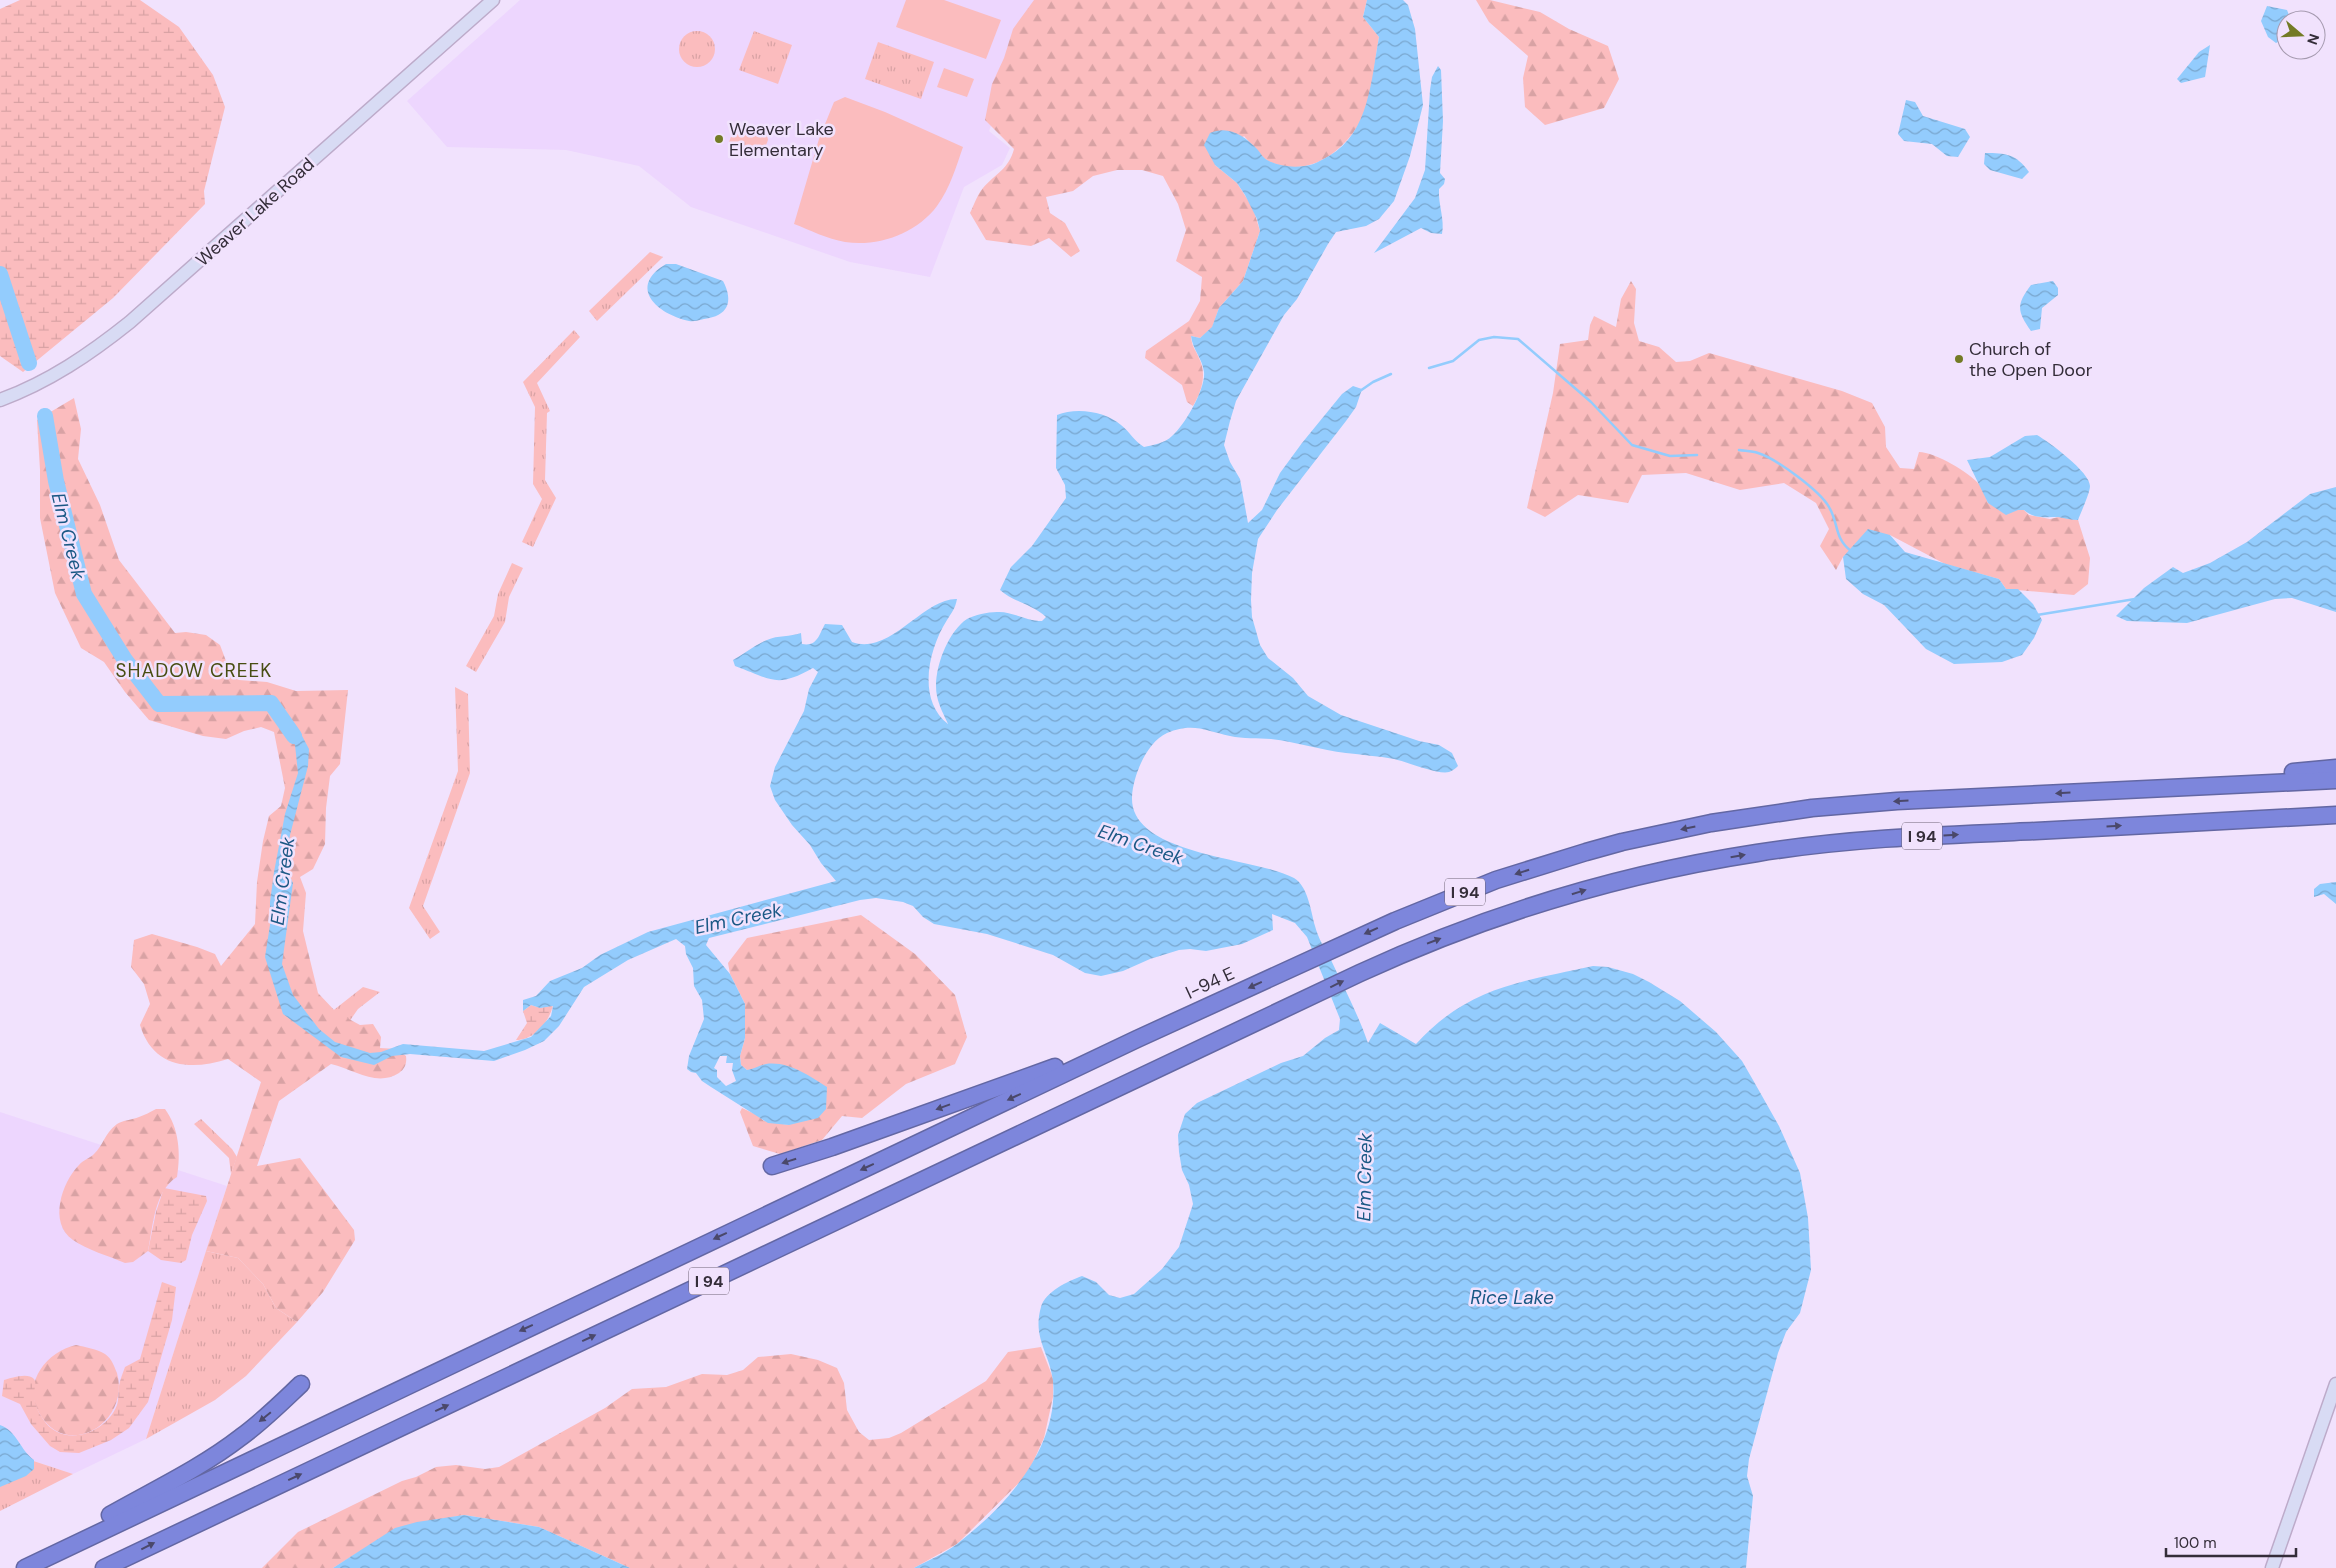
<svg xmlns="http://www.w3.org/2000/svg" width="2336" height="1568" viewBox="0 0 2336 1568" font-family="'DM Sans',sans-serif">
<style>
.built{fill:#edd6fe}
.grass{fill:url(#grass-tufts)}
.forest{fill:url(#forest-firs)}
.wetland{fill:url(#wetland-marsh)}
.garden{fill:#fbbcbe}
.water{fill:url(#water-waves);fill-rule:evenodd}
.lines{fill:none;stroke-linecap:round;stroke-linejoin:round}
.stream{stroke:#93ccfd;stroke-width:2.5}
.river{stroke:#93ccfd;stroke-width:16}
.secondary-casing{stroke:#bdabca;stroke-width:15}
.highway-casing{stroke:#6367a3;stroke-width:19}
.secondary{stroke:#d8dbf4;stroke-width:12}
.highway{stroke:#7d86dc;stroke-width:16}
.oneway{fill:#4a486a}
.poi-dot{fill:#737b25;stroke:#f1e2fd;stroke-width:2}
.labels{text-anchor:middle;stroke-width:5;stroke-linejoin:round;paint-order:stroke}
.shield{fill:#f1e2fd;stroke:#6d6374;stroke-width:1}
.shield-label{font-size:16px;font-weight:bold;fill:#342d39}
.poi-label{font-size:18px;fill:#342d39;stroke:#f1e2fd;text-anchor:start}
.street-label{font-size:18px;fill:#342d39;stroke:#f1e2fd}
.water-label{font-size:19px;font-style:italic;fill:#1a5885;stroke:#f1e2fd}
.neighbourhood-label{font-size:19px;letter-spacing:1px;fill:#484d12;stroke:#f1e2fd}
</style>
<defs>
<pattern id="grass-tufts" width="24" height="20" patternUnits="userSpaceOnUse" patternTransform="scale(1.25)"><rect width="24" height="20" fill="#fbbcbe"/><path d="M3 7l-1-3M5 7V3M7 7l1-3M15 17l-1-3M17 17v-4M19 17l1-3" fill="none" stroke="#d8a2a4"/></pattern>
<pattern id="forest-firs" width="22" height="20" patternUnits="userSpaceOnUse" patternTransform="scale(1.25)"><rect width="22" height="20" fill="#fbbcbe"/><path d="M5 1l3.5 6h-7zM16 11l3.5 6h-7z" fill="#d8a2a4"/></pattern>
<pattern id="wetland-marsh" width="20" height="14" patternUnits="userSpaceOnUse" patternTransform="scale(1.25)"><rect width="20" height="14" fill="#fbbcbe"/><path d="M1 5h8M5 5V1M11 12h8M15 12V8" fill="none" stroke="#d8a2a4"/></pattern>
<pattern id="water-waves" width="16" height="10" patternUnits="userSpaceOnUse" patternTransform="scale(1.25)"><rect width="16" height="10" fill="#93ccfd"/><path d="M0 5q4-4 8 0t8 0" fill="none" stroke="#79a6ce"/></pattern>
</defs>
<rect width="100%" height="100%" fill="#f1e2fd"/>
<g class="built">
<path d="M 520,0 L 1039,0 L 989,131 L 1010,148 L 1002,165 L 964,187 L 930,277 L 850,262 L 691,207 L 639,166 L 566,150 L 447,147 L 407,101 Z"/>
<path d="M 0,1112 L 227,1186 L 146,1439 L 73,1474 L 0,1450 Z"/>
</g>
<g class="grass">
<path d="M 754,31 L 792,45 L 778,84 L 739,70 Z"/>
<circle cx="697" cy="49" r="18"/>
<path d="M 878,42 L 934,62 L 921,99 L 865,79 Z"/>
<path d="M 739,124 L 767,135 L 768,140 L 763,153 L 749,154 L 733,148 L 729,142 L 735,126 Z"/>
<path d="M 650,252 L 663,257 L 597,321 L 589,311 Z"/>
<path d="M 574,330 L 580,337 L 537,383 L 550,411 L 547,413 L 545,480 L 556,498 L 533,547 L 522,542 L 542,499 L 533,484 L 535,407 L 523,382 Z"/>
<path d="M 512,563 L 523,568 L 509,597 L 505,622 L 476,672 L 466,666 L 494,616 L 498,594 Z"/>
<path d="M 455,687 L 468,694 L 470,773 L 423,906 L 440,932 L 430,939 L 409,908 L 458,771 Z"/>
<path d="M 363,987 L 380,992 L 358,1009 L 335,1042 L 316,1024 Z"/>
<path d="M 201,1119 L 232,1149 L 237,1157 L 231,1174 L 229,1158 L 194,1124 Z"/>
<path d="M 206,1251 L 238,1258 L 263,1284 L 276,1308 L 297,1322 L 246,1376 L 215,1400 L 146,1439 Z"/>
<path d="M 0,1450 L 73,1474 L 0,1511 Z"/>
</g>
<g class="forest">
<path d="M 1034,0 L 1367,0 L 1363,17 L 1379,37 C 1374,61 1374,89 1365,112 C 1349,149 1309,181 1268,161 C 1259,156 1251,143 1244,136 L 1215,165 L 1237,183 L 1253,208 L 1260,231 L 1243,281 L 1219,308 L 1212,328 L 1200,338 L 1191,336 C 1192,348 1195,348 1199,358 C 1207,374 1202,391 1193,406 L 1187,402 L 1182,385 L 1145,358 L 1146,351 L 1189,321 L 1200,301 L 1202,277 L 1176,261 L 1186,230 L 1178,204 L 1163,176 L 1142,170 L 1117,170 L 1093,176 L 1073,191 L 1046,197 L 1050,213 L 1065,223 L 1080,251 L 1071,257 L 1049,238 L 1031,246 L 986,240 L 970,213 C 974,205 977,195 983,188 C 995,174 1009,169 1014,149 L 985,120 L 992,84 L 1004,58 L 1013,29 Z"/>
<path d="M 1476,0 L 1490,0 L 1540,12 L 1569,29 L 1608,46 L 1619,79 L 1604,108 L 1545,125 L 1525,107 L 1523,78 L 1528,56 L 1489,22 Z"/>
<path d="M 1631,281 L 1636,289 L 1634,323 L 1639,341 L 1659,347 L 1676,362 L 1690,361 L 1709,353 L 1842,391 L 1872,403 L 1885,427 L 1886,447 L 1900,468 L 1914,469 L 1919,452 C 1935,452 1970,473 1980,485 C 1984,490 1986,498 1988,503 L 2024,510 L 2029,515 L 2050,519 L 2059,517 L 2078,520 L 2090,558 L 2088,584 L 2074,595 L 2006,589 L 1999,579 L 1945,564 L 1890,535 L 1843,557 L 1836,570 L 1820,546 L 1829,529 L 1816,503 L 1784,483 L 1740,490 L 1686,473 L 1642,475 L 1628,503 L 1578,495 L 1545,517 L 1527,508 L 1553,393 L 1560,344 L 1588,340 L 1590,325 L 1594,316 L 1616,327 L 1621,299 Z"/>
<path d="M 74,398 L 81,429 L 78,459 L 100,505 L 119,560 L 175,633 L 186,632 L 206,635 L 220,645 L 229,669 L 239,680 L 267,682 L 296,691 L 348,690 L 340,764 L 330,776 L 326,808 L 325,844 L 313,869 L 300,877 L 306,893 L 303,931 L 318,993 L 336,1012 L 360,1025 L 373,1024 L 381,1037 L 380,1048 L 397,1049 L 406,1056 C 407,1063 405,1069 399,1073 C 377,1087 355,1070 331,1064 L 279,1101 L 257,1166 L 300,1158 L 354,1230 L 355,1240 L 323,1292 L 297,1322 L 276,1308 L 263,1284 L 238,1258 L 206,1251 L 261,1082 L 228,1059 C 190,1071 153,1068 140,1025 L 150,1004 L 144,984 L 131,967 L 134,940 L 152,934 L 197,947 L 215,954 L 221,966 L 255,924 L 257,882 L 263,841 L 269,816 L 281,806 L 285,788 L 274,732 L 261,727 L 244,731 L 226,739 L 203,736 L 149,720 L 125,692 L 104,662 L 81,648 L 55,593 L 40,518 L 40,470 L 37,420 Z"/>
<path d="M 861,915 L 915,954 L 955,995 L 967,1037 L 955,1064 L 906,1084 L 862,1118 L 842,1116 L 822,1140 L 780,1154 L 753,1146 L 740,1112 L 742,1108 L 757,1115 L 764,1121 L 789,1125 L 757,1069 L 747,1070 L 741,1065 L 740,1056 L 745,1038 L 745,1004 L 730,974 L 728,963 L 747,938 Z"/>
<path d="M 156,1109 L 165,1109 C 179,1128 181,1153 177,1177 C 154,1191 153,1227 148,1251 L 133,1262 L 125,1263 C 109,1256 87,1250 73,1240 C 48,1223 62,1182 79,1165 C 83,1160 90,1158 94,1154 C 103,1146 104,1134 117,1124 C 123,1120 132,1120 139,1117 C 145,1115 150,1112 156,1109 Z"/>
<path d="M 76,1345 C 85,1347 97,1349 105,1354 C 112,1359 114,1366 117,1373 C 131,1423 65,1463 38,1411 C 23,1381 47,1352 76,1345 Z"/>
<path d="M 1041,1347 L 1053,1378 L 1053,1397 L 1044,1438 L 1027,1475 L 957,1544 L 914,1568 L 630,1568 L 539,1527 L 464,1515 L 442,1519 L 357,1553 L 333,1568 L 262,1568 L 298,1532 L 402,1481 L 416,1477 L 436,1467 L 456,1465 L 485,1469 L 499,1467 L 605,1408 L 632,1389 L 666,1387 L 702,1374 L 727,1375 L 743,1370 L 758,1357 L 791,1354 L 818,1360 L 837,1368 L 844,1383 L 847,1410 L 859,1432 L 869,1440 L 889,1438 L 901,1433 L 986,1381 L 1008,1352 Z"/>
</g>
<g class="wetland">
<path d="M 20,0 L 140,0 L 179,27 L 213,75 L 225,107 L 204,191 L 205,204 L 113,298 L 23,372 L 0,356 L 0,9 Z"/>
<path d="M 531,1005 L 540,1008 L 553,1005 C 549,1023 534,1040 516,1040 L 527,1023 L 523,1011 Z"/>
<path d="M 164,1188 L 206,1196 L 207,1201 L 192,1235 L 186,1260 L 181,1263 L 161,1260 L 148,1251 L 156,1212 Z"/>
<path d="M 162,1282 L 176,1287 L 172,1320 L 148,1402 L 129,1428 L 111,1440 L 79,1453 L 60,1452 L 50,1446 L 31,1424 L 20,1404 L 2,1396 L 4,1380 C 11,1378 28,1372 34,1379 C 37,1383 34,1389 34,1394 C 34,1403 38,1412 43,1419 C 62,1449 106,1434 117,1405 C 119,1399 118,1392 119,1386 C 120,1379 123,1373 125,1367 L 140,1359 Z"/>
</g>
<g class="garden">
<path d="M 906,0 L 944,0 L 1001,20 L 986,59 L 896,27 Z"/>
<path d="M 944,68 L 974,79 L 967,97 L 937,87 Z"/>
<path d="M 845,97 L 885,112 L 963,147 C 956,167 950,188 937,206 C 916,234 878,247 845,242 C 827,239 810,230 794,224 L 819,139 L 834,102 Z"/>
</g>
<g class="water">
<path d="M 1367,0 L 1403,0 L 1408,5 L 1415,29 L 1423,105 L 1410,156 L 1394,201 L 1379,219 L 1366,226 L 1336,232 L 1328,244 L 1297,299 L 1284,315 L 1236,401 L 1230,421 L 1224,445 L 1230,462 L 1240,479 L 1248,523 L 1262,510 L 1280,473 L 1302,443 L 1342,394 L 1353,386 L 1362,389 L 1356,407 L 1346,421 L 1277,510 L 1258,539 L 1252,573 L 1251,600 L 1252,617 L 1260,645 L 1268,658 L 1293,678 L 1308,696 L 1341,715 L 1419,741 L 1439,745 L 1452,753 L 1458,766 C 1456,768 1452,771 1449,772 C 1438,775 1408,762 1394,759 C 1378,756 1362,755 1346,753 C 1321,750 1296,742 1271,739 C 1258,738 1243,739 1230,736 C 1206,731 1193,722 1167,733 C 1147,742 1133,775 1132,797 C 1130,856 1256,857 1294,878 C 1308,886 1311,912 1315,926 C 1318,938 1325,949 1331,960 C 1344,988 1358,1014 1368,1043 L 1380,1023 L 1416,1044 C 1469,986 1521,982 1593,966 L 1608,967 L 1633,974 L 1649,982 L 1680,1001 L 1716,1032 L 1742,1061 L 1753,1080 L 1779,1126 L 1800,1173 L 1808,1218 L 1811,1270 L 1800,1313 L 1786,1332 L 1778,1353 L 1749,1459 L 1747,1476 L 1753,1496 L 1746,1568 L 914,1568 C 929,1560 944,1554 957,1544 C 1007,1505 1059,1448 1053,1381 C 1050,1353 1032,1338 1041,1307 C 1045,1292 1068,1281 1082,1276 L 1096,1282 L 1109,1295 L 1120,1298 L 1134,1294 L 1162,1269 L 1179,1247 L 1193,1204 L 1189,1185 L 1182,1170 L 1179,1152 L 1178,1135 L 1185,1114 L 1197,1103 L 1281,1063 L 1303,1056 L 1325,1038 L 1339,1030 L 1340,1019 L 1307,937 L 1295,923 L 1272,914 L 1273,930 L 1242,944 L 1206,951 L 1190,949 L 1179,950 L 1150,959 L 1123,971 L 1101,976 L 1085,973 L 1053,955 L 987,934 L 934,924 L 923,917 L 913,906 L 903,902 L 876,898 L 860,900 L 709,938 L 706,945 L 730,974 L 745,1004 L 745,1038 L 740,1056 L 741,1065 L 747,1070 C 754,1069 760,1065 766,1064 C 789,1061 809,1076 827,1087 L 826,1109 L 818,1118 L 789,1125 L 768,1123 L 711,1087 L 702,1081 L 696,1073 L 691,1072 L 687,1069 L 689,1056 L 704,1019 L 702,1000 L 694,986 L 693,968 L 686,954 L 685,946 L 676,939 L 628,960 L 584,987 L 559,1026 L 544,1041 L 525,1050 L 494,1061 L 410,1054 L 392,1056 L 374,1065 L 341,1057 L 283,1014 L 265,957 L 270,925 L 270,902 L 274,872 L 285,814 L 298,773 L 295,745 L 280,720 L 284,715 L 300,732 L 309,749 L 308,766 L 290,835 L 285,867 L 293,883 L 282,964 L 293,995 L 319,1029 L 335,1042 L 370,1053 L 381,1052 L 403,1044 L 484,1051 L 531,1037 L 551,1016 L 553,1006 L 540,1008 L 531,1005 L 523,1011 L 523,1000 L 536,996 L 550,981 L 582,968 L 600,955 L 648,932 L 836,881 L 821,863 L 810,845 L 792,825 L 775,800 L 770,786 L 775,767 L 804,711 L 809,689 L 818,672 L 813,668 C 776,689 771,679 735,666 L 733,660 C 744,654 755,645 767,640 C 778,635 790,637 801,633 L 802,644 C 817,647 819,635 825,624 L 842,625 L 852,642 C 890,656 923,598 957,599 C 955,609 952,612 947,620 C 928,650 917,700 948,724 C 944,715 939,706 937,696 C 932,673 947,632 967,619 C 975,615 987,612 997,612 C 1012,611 1026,621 1042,621 L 1046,617 C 1032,604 1013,602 1000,590 L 1011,567 L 1032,546 L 1066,498 L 1065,485 L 1056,468 L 1057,415 C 1076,407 1105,411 1121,425 C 1130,432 1134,441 1144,447 C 1153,445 1165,443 1172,436 C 1185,425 1206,388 1204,372 C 1202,357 1193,351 1191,336 L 1200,338 L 1212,327 L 1219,308 L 1243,281 L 1260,231 L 1257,219 L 1245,195 L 1237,183 L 1215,165 L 1204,145 L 1210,133 C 1228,125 1244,135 1257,149 C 1260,152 1263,158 1267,160 C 1277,166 1293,168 1304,166 C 1314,165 1320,161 1329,156 C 1370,132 1371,79 1379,37 L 1363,17 ZM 720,1056 L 727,1056 L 726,1063 L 733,1063 L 732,1070 L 736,1081 L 726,1086 L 717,1077 L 717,1070 L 714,1068 Z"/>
<path d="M 2267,6 L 2287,10 L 2291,20 L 2286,20 L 2286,38 L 2276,43 L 2268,37 L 2261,21 Z"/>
<path d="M 2210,45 L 2205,77 L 2181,83 L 2177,79 L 2199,52 Z"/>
<path d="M 1438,66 L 1441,70 L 1443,121 L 1440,173 L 1445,179 L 1444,184 L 1439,189 C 1438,205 1445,219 1442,234 L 1431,233 L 1421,228 L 1374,253 L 1415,198 L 1425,170 L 1430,90 L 1432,77 Z"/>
<path d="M 1906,100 L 1915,102 L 1923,116 L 1965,129 L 1970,137 L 1958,157 L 1947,156 L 1932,144 L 1904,141 L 1898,134 Z"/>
<path d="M 1985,153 C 2006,153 2016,154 2029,172 L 2022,179 L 1990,170 L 1984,164 Z"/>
<path d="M 666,264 L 676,264 L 723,281 C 734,302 728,316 704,319 C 699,320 694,322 689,321 C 657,314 627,287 666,264 Z"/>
<path d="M 2053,281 L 2058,288 L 2058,295 L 2042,308 L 2040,329 L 2031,331 C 2017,311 2016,305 2031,285 Z"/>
<path d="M 2037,435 C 2049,442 2090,472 2090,486 C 2090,493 2081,512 2078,520 C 2071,520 2065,518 2058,517 C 2046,517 2034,519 2024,510 L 2018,510 L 2006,515 L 1988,503 L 1967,460 L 1990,457 L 2025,436 Z"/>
<path d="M 2336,487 L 2336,612 L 2292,598 L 2275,599 L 2187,623 L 2127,621 L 2116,616 L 2144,588 L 2173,567 L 2183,573 L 2210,563 L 2247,542 L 2310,494 Z"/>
<path d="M 1868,529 L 1890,535 L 1905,552 L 1999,579 L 2006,589 L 2018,589 L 2033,604 L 2042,620 L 2034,638 L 2022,655 L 2002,662 L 1954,664 L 1926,649 L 1884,605 L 1863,594 L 1846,579 L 1843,557 Z"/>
<path d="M 2336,882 L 2336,904 L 2324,894 L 2314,897 L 2314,889 L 2320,884 Z"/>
<path d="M 0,1425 C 17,1431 20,1450 34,1460 L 34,1469 L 26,1476 L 0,1487 Z"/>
<path d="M 464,1515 L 539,1527 L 630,1568 L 333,1568 L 395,1528 L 417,1522 Z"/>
</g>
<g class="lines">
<g class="stream">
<path d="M 1429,368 L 1453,361 L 1479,340 L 1494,337 L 1518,339 L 1591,402 L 1632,445 L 1670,456 L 1697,455"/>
<path d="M 1360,391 L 1373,382 L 1391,374"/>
<path d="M 1739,450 C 1745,451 1752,451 1758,453 C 1777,459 1820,491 1829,507 C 1839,524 1834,538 1851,551"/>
<path d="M 2037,615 L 2135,599"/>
</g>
<g class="river">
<path d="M 0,274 L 29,363"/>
<path d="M 45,416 L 56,481 L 84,594 L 125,660 L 159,704 L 271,703 L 294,736"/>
</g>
<defs>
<g id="secondary">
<path d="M 0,400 C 49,382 90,354 130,322 L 493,0"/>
<path d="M 2272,1568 L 2336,1384"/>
</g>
<g id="highway">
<path d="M 2293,772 L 2336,768"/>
<path d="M 772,1166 L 832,1147 L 1055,1067"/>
<path d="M 110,1515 C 154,1490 201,1468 241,1437 C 263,1421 282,1402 301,1384"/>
<path d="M 25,1568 L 1137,1039 L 1395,921 L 1496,880 L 1586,852 L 1622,842 L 1711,823 L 1812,808 L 1897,801 L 2336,780"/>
<path d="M 104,1568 L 1360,973 C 1486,915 1620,874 1757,853 C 1849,838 1943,835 2036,831 C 2136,826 2236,820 2336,815"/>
</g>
</defs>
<use href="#secondary" class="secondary-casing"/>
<use href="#highway" class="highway-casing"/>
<use href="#secondary" class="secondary"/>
<use href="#highway" class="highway"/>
</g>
<defs><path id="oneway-solid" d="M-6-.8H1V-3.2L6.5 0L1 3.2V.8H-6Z" transform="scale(1.25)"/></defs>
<g class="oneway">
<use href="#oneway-solid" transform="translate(2063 793) rotate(177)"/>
<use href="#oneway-solid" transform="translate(1901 801) rotate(177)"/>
<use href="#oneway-solid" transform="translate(2114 826) rotate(-4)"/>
<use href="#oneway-solid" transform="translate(1688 828) rotate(168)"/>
<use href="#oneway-solid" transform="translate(1951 835) rotate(-3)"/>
<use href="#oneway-solid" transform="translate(1738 856) rotate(-10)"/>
<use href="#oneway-solid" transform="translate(1522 872) rotate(162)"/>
<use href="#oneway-solid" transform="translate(1579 892) rotate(-17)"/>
<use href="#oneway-solid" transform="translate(1371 931) rotate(156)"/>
<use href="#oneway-solid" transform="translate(1434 941) rotate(-21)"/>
<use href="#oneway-solid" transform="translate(1337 984) rotate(-26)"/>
<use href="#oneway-solid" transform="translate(1255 985) rotate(155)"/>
<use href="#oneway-solid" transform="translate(1014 1097) rotate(155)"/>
<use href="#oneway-solid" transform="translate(943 1107) rotate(160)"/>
<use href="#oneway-solid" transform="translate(789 1161) rotate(163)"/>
<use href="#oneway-solid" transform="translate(867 1167) rotate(155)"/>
<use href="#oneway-solid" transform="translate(720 1236) rotate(155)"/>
<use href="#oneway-solid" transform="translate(526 1328) rotate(155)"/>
<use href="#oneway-solid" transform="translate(589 1338) rotate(-25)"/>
<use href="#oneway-solid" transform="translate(442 1408) rotate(-25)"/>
<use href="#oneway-solid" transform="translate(265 1417) rotate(141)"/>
<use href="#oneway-solid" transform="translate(295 1477) rotate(-25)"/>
<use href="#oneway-solid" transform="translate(148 1546) rotate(-27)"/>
</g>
<g class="poi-dot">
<circle cx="719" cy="139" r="5"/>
<circle cx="1959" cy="359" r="5"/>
</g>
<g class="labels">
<g class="shield">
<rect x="1902" y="822.5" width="40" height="27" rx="4"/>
<rect x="1445" y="878.5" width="40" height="27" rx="4"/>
<rect x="689" y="1267.5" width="40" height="27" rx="4"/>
</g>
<g class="shield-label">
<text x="1922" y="842">I 94</text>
<text x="1465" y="898">I 94</text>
<text x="709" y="1287">I 94</text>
</g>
<g class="poi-label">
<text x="729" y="135">Weaver Lake<tspan x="729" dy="21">Elementary</tspan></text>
<text x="1969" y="355">Church of<tspan x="1969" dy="21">the Open Door</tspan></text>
</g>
<g class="street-label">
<text transform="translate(255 212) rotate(-42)" y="6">Weaver Lake Road</text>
<text transform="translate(1210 983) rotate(-25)" y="6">I-94 E</text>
</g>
<g class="water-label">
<text transform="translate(69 536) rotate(76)" y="7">Elm Creek</text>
<text transform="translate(1141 844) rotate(19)" y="7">Elm Creek</text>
<text transform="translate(282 881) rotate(-83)" y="7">Elm Creek</text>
<text transform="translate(738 918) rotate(-12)" y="7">Elm Creek</text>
<text transform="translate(1364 1177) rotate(-89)" y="7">Elm Creek</text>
<text x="1512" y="1304">Rice Lake</text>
</g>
<g class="neighbourhood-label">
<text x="194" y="677">SHADOW CREEK</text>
</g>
</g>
<g transform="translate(2301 35) rotate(109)"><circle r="24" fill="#f1e2fd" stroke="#a59aaf"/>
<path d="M0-4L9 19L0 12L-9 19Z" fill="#737b25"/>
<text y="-8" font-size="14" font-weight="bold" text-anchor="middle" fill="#342d39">N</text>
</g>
<path d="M2166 1548v8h130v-8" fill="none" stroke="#342d39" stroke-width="2.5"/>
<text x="2174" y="1548" font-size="15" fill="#342d39" stroke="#f1e2fd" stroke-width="4" paint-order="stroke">100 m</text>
</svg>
